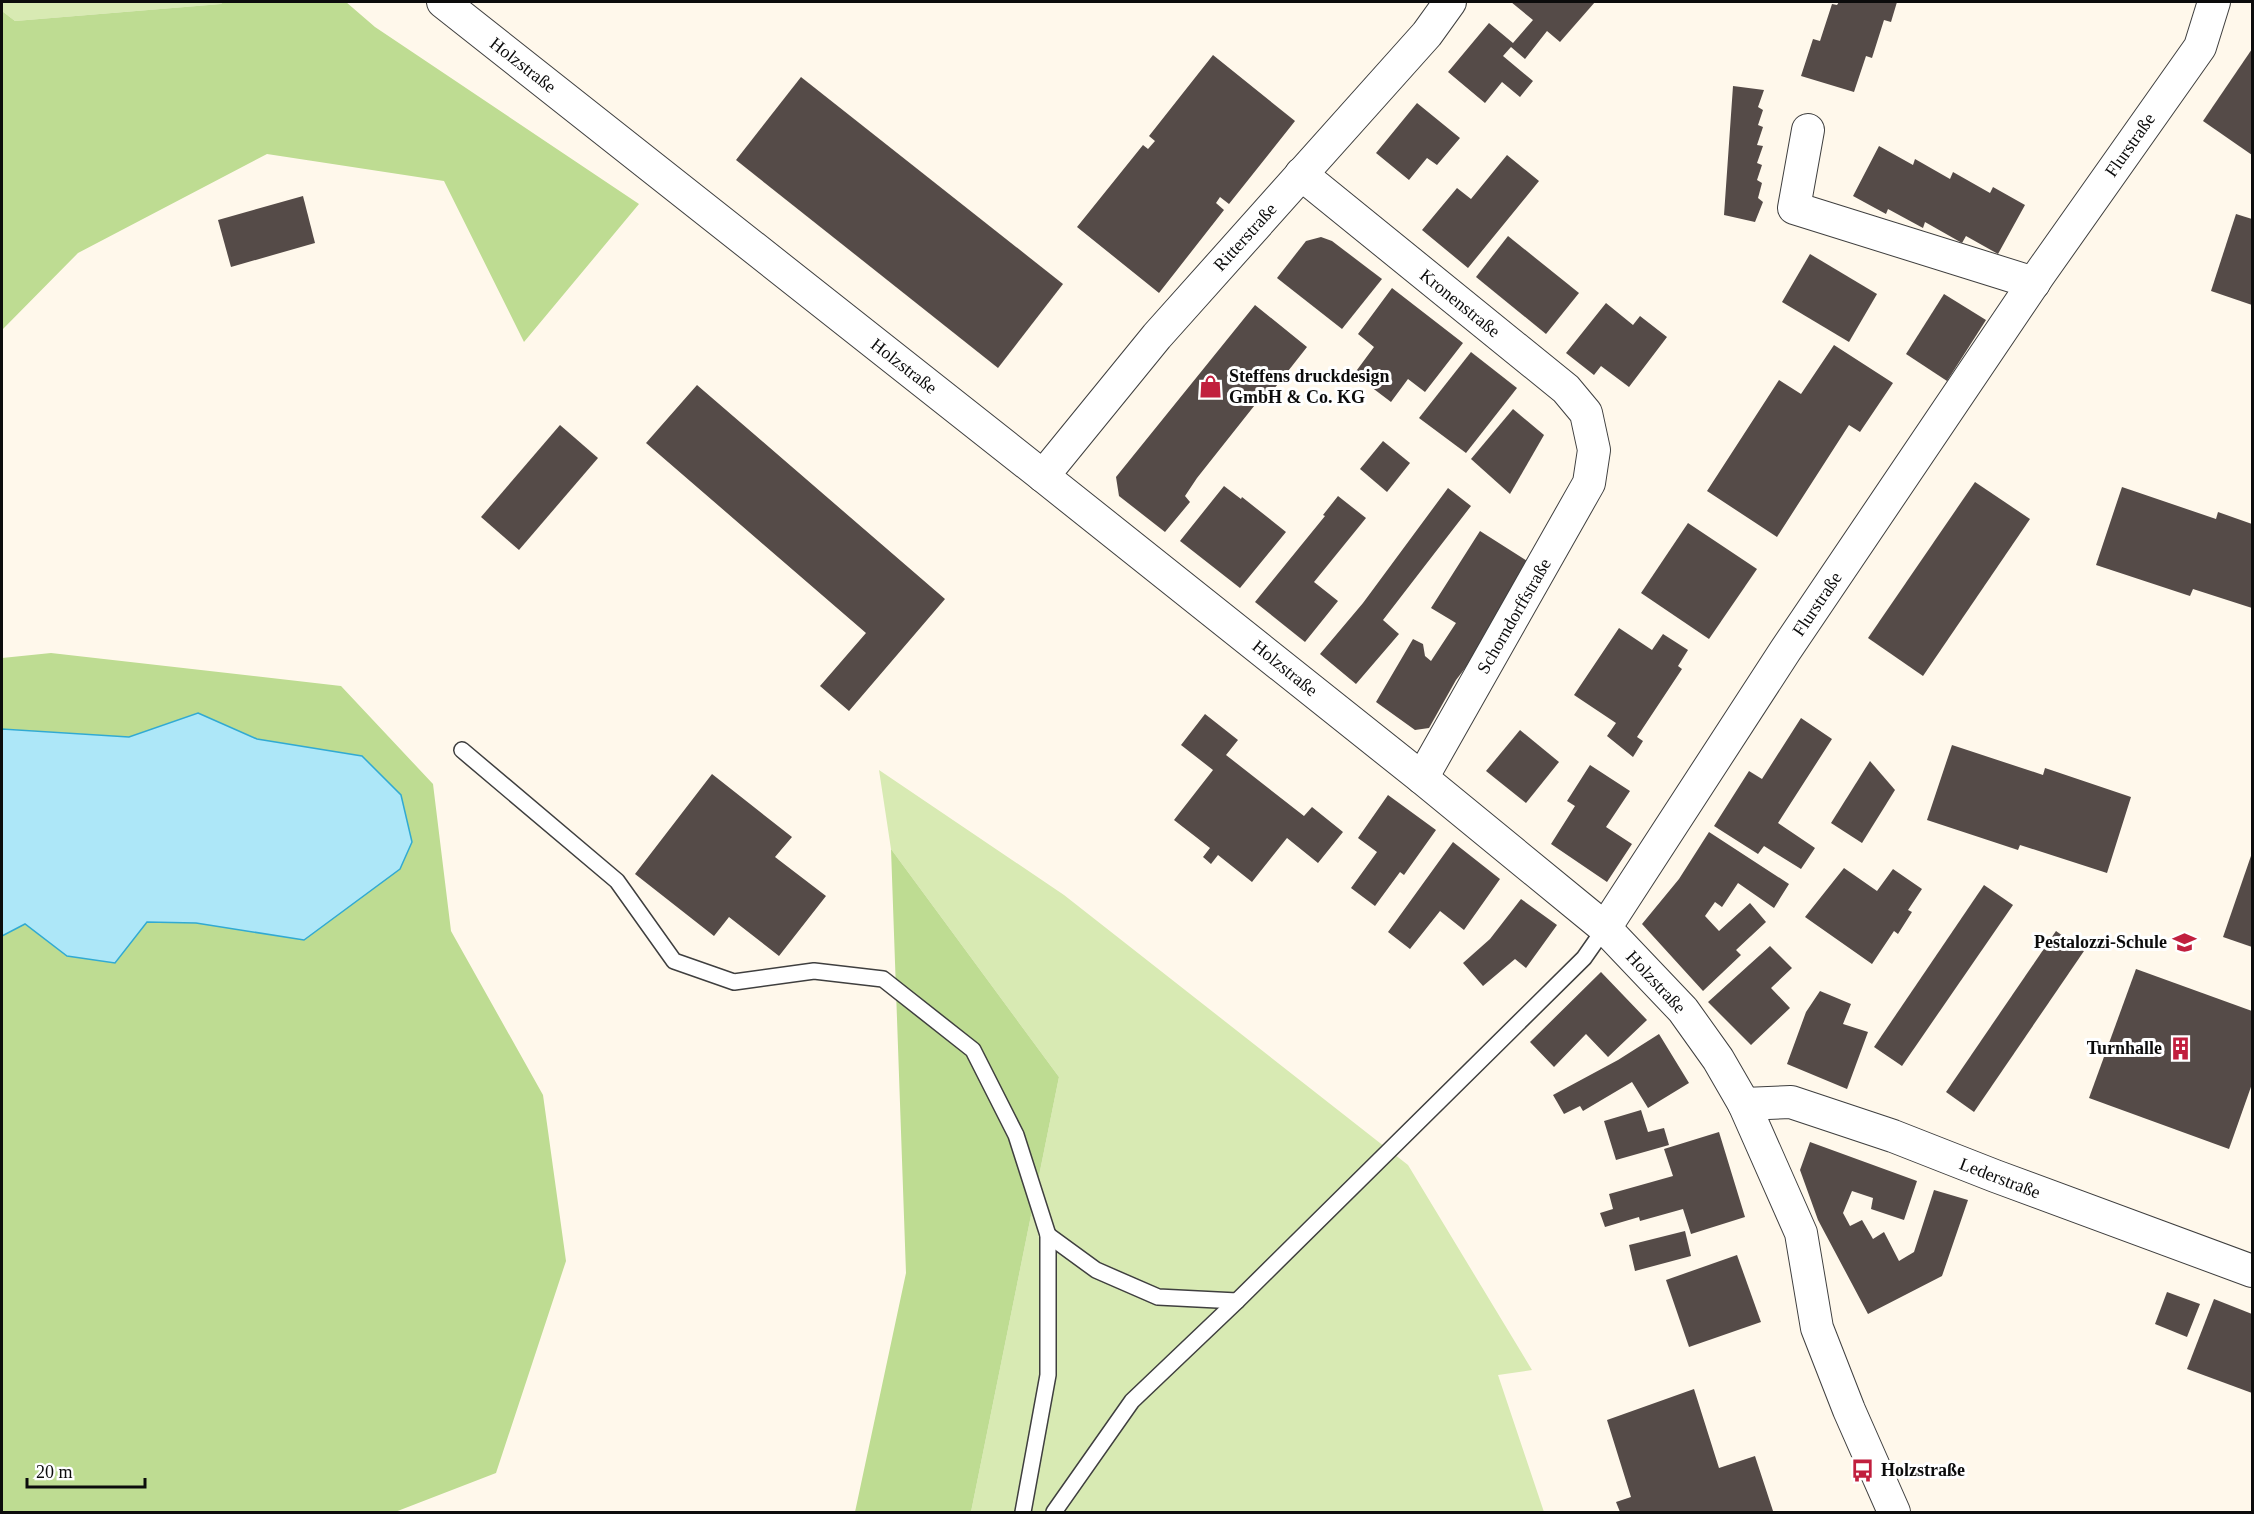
<svg xmlns="http://www.w3.org/2000/svg" width="2254" height="1514" viewBox="0 0 2254 1514" font-family="'Times New Roman',serif">
<style>
.green{fill:#d8eab3}
.forest{fill:#bedc92}
.water{fill:#ade7f8;stroke:#31aad2;stroke-width:1.5}
.building{fill:#554b48}
.lines{fill:none;stroke-linecap:round;stroke-linejoin:round}
.lane-casing{stroke:#3f3f3f;stroke-width:18}
.street-casing{stroke:#3f3f3f;stroke-width:34}
.lane{stroke:#fff;stroke-width:15}
.street{stroke:#fff;stroke-width:32}
.labels{text-anchor:middle;stroke-width:6;stroke-linejoin:round;paint-order:stroke}
.street-label{font-size:18px;fill:#0c0c0c;stroke:#fff}
.poi-label{font-size:18px;font-weight:bold;fill:#0c0c0c;stroke:#fff;text-anchor:start}
</style>
<rect width="100%" height="100%" fill="#fff8eb"/>
<g class="green">
<path d="M 2,2 L 223,2 L 221,4 L 15,21 L 2,11 Z"/>
<path d="M 879,770 L 1064,895 L 1408,1165 L 1532,1370 L 1498,1375 L 1544,1512 L 971,1512 L 1059,1077 L 891,849 Z"/>
</g>
<g class="forest">
<path d="M 223,2 L 346,2 L 375,27 L 639,204 L 524,342 L 444,181 L 267,154 L 78,253 L 2,330 L 2,11 L 15,21 L 221,4 Z"/>
<path d="M 51,653 L 341,686 L 433,784 L 451,931 L 543,1095 L 566,1261 L 496,1473 L 395,1512 L 2,1512 L 2,936 L 25,924 L 67,956 L 147,922 L 196,923 L 361,756 L 257,739 L 198,713 L 129,737 L 2,729 L 2,658 Z"/>
<path d="M 891,849 L 1059,1077 L 971,1512 L 855,1512 L 906,1273 Z"/>
</g>
<path class="water" d="M 198,713 L 257,739 L 362,756 L 401,795 L 412,842 L 400,869 L 304,940 L 196,923 L 147,922 L 115,963 L 67,956 L 25,924 L 2,936 L 2,729 L 129,737 Z"/>
<g class="building">
<path d="M 1511,2 L 1595,2 L 1560,42 L 1547,31 L 1525,59 L 1511,47 L 1503,56 L 1533,81 L 1520,97 L 1502,82 L 1485,103 L 1448,72 L 1489,23 L 1513,43 L 1533,20 Z"/>
<path d="M 1839,2 L 1897,2 L 1891,22 L 1884,20 L 1872,58 L 1866,56 L 1854,92 L 1801,76 L 1813,39 L 1820,41 L 1832,4 L 1837,5 Z"/>
<path d="M 2252,49 L 2252,155 L 2203,121 Z"/>
<path d="M 1213,55 L 1295,121 L 1229,204 L 1220,197 L 1216,203 L 1224,210 L 1159,293 L 1077,227 L 1143,145 L 1148,149 L 1155,141 L 1149,136 Z"/>
<path d="M 801,77 L 1063,284 L 998,368 L 736,160 Z"/>
<path d="M 1733,86 L 1764,90 L 1758,107 L 1763,110 L 1758,125 L 1763,127 L 1757,145 L 1763,146 L 1757,163 L 1762,165 L 1757,180 L 1762,183 L 1758,198 L 1763,202 L 1755,222 L 1724,215 Z"/>
<path d="M 1417,103 L 1460,138 L 1437,165 L 1427,158 L 1409,180 L 1376,153 Z"/>
<path d="M 1879,146 L 1913,165 L 1915,159 L 1950,179 L 1953,172 L 1990,193 L 1993,187 L 2025,205 L 1998,254 L 1966,236 L 1962,243 L 1925,222 L 1923,228 L 1888,209 L 1886,214 L 1853,196 Z"/>
<path d="M 1507,155 L 1539,181 L 1468,268 L 1422,230 L 1457,188 L 1471,199 Z"/>
<path d="M 303,196 L 315,243 L 231,267 L 218,220 Z"/>
<path d="M 2236,214 L 2252,219 L 2252,305 L 2211,291 Z"/>
<path d="M 1508,236 L 1579,293 L 1546,334 L 1476,277 Z"/>
<path d="M 1321,237 L 1332,241 L 1382,279 L 1342,329 L 1277,278 L 1306,241 Z"/>
<path d="M 1810,254 L 1877,294 L 1849,342 L 1782,302 Z"/>
<path d="M 1392,288 L 1463,343 L 1425,392 L 1408,379 L 1391,402 L 1354,374 L 1374,347 L 1358,334 Z"/>
<path d="M 1944,294 L 1986,320 L 1947,381 L 1906,354 Z"/>
<path d="M 1606,303 L 1633,325 L 1640,316 L 1667,337 L 1629,387 L 1601,366 L 1594,375 L 1566,353 Z"/>
<path d="M 1255,305 L 1307,347 L 1266,399 L 1262,396 L 1197,478 L 1185,496 L 1190,502 L 1165,532 L 1119,496 L 1116,477 Z"/>
<path d="M 1834,345 L 1893,383 L 1860,432 L 1849,425 L 1777,537 L 1707,491 L 1779,380 L 1801,394 Z"/>
<path d="M 1471,352 L 1517,388 L 1466,453 L 1419,418 Z"/>
<path d="M 697,385 L 945,599 L 849,711 L 820,686 L 866,633 L 646,443 Z"/>
<path d="M 1513,409 L 1544,435 L 1510,494 L 1471,459 Z"/>
<path d="M 560,425 L 598,458 L 519,550 L 481,517 Z"/>
<path d="M 1383,441 L 1410,463 L 1387,492 L 1360,469 Z"/>
<path d="M 1975,482 L 2030,519 L 1923,676 L 1868,638 Z"/>
<path d="M 1224,486 L 1241,499 L 1242,497 L 1286,532 L 1240,588 L 1180,541 Z"/>
<path d="M 2122,487 L 2216,519 L 2218,512 L 2252,524 L 2252,608 L 2193,589 L 2190,596 L 2096,565 Z"/>
<path d="M 1448,488 L 1471,506 L 1383,620 L 1399,634 L 1356,684 L 1320,654 L 1363,603 Z"/>
<path d="M 1338,496 L 1366,518 L 1314,582 L 1338,601 L 1305,642 L 1255,602 L 1325,516 L 1323,515 Z"/>
<path d="M 1688,523 L 1757,569 L 1709,639 L 1641,593 Z"/>
<path d="M 1480,531 L 1532,564 L 1482,639 L 1482,646 L 1456,680 L 1429,728 L 1415,730 L 1376,702 L 1413,639 L 1423,644 L 1425,656 L 1431,661 L 1456,623 L 1431,608 Z"/>
<path d="M 1619,628 L 1652,650 L 1663,634 L 1688,650 L 1678,666 L 1682,669 L 1637,737 L 1643,741 L 1633,757 L 1607,736 L 1616,723 L 1574,695 Z"/>
<path d="M 1205,714 L 1238,740 L 1226,755 L 1304,816 L 1312,807 L 1343,832 L 1318,863 L 1287,838 L 1252,882 L 1218,855 L 1211,864 L 1203,857 L 1210,848 L 1174,820 L 1213,770 L 1181,745 Z"/>
<path d="M 1801,718 L 1832,739 L 1778,823 L 1815,848 L 1801,869 L 1764,846 L 1758,854 L 1714,826 L 1749,771 L 1762,779 Z"/>
<path d="M 1520,730 L 1559,762 L 1526,803 L 1486,771 Z"/>
<path d="M 1952,745 L 2043,775 L 2045,768 L 2131,797 L 2107,873 L 2020,845 L 2018,850 L 1927,820 Z"/>
<path d="M 1870,761 L 1895,790 L 1862,843 L 1831,823 Z"/>
<path d="M 1590,765 L 1630,791 L 1606,827 L 1632,844 L 1607,882 L 1551,844 L 1575,806 L 1567,801 Z"/>
<path d="M 712,774 L 792,837 L 775,857 L 826,896 L 779,956 L 729,917 L 714,936 L 635,874 Z"/>
<path d="M 1388,795 L 1436,830 L 1404,875 L 1400,872 L 1375,906 L 1351,888 L 1377,852 L 1358,838 Z"/>
<path d="M 1709,832 L 1789,884 L 1774,908 L 1738,883 L 1722,907 L 1715,902 L 1705,916 L 1719,931 L 1750,903 L 1766,922 L 1736,950 L 1741,955 L 1703,991 L 1642,924 L 1679,879 Z"/>
<path d="M 1453,842 L 1500,879 L 1464,930 L 1440,911 L 1410,949 L 1388,932 Z"/>
<path d="M 2252,853 L 2252,947 L 2223,937 Z"/>
<path d="M 1844,868 L 1877,891 L 1893,869 L 1922,889 L 1908,910 L 1912,912 L 1898,934 L 1894,931 L 1872,964 L 1805,917 Z"/>
<path d="M 1984,885 L 2013,905 L 1902,1066 L 1874,1047 Z"/>
<path d="M 1521,899 L 1557,925 L 1526,968 L 1515,959 L 1483,986 L 1463,963 L 1490,939 Z"/>
<path d="M 2056,931 L 2084,951 L 1974,1112 L 1946,1092 Z"/>
<path d="M 1770,946 L 1792,968 L 1771,988 L 1790,1008 L 1751,1045 L 1708,1002 Z"/>
<path d="M 2136,969 L 2252,1011 L 2252,1084 L 2229,1149 L 2089,1098 Z"/>
<path d="M 1601,972 L 1647,1020 L 1608,1057 L 1586,1034 L 1554,1067 L 1530,1042 Z"/>
<path d="M 1820,991 L 1851,1004 L 1843,1024 L 1868,1032 L 1847,1089 L 1787,1064 L 1806,1012 Z"/>
<path d="M 1659,1034 L 1689,1083 L 1648,1108 L 1632,1082 L 1583,1111 L 1580,1106 L 1564,1114 L 1553,1095 L 1618,1060 Z"/>
<path d="M 1641,1110 L 1648,1132 L 1664,1128 L 1669,1145 L 1616,1160 L 1604,1121 Z"/>
<path d="M 1719,1132 L 1745,1217 L 1691,1234 L 1683,1209 L 1640,1221 L 1639,1217 L 1605,1227 L 1600,1213 L 1613,1209 L 1609,1194 L 1673,1176 L 1664,1149 Z"/>
<path d="M 1810,1142 L 1917,1181 L 1904,1220 L 1871,1209 L 1873,1198 L 1852,1191 L 1843,1213 L 1850,1226 L 1862,1220 L 1873,1239 L 1884,1232 L 1899,1261 L 1914,1252 L 1934,1190 L 1968,1200 L 1942,1276 L 1868,1314 L 1818,1220 L 1800,1170 Z"/>
<path d="M 1685,1231 L 1691,1256 L 1635,1271 L 1629,1245 Z"/>
<path d="M 1737,1255 L 1761,1322 L 1689,1347 L 1666,1280 Z"/>
<path d="M 2167,1292 L 2200,1304 L 2187,1337 L 2155,1324 Z"/>
<path d="M 2214,1299 L 2252,1314 L 2252,1393 L 2187,1369 Z"/>
<path d="M 1694,1389 L 1719,1468 L 1755,1456 L 1773,1511 L 1768,1512 L 1620,1512 L 1616,1502 L 1631,1497 L 1607,1420 Z"/>
</g>
<g class="lines">
<defs>
<g id="lane">
<path d="M 462,750 L 617,881 L 674,961 L 734,982 L 814,971 L 883,979 L 973,1050 L 1016,1135 L 1048,1235 L 1048,1375 L 1023,1512"/>
<path d="M 1048,1235 L 1096,1270 L 1158,1297 L 1237,1301"/>
<path d="M 1054,1512 L 1132,1401 L 1237,1301 L 1584,958 L 1605,928"/>
</g>
<g id="street">
<path d="M 443,2 L 1043,476 L 1422,778 L 1605,928 L 1683,1010 L 1718,1059 L 1744,1104 L 1801,1233 L 1817,1328 L 1849,1410 L 1894,1512"/>
<path d="M 1808,130 L 1794,208 L 2034,283"/>
<path d="M 1301,174 L 1566,389 L 1586,413 L 1594,450 L 1589,483 L 1422,778"/>
<path d="M 1043,476 L 1157,336 L 1427,34 L 1450,2"/>
<path d="M 1605,928 L 1785,651 L 2039,275 L 2200,47 L 2214,2"/>
<path d="M 1744,1104 L 1791,1102 L 1893,1136 L 1995,1176 L 2252,1271"/>
</g>
</defs>
<use href="#lane" class="lane-casing"/>
<use href="#street" class="street-casing"/>
<use href="#lane" class="lane"/>
<use href="#street" class="street"/>
</g>
<defs>
<symbol id="shop-bare" viewBox="-9 -9 18 18"><path d="M-5-2.5h2.3a2.7 3.5 0 0 1 5.4 0H5L5.5 6h-11ZM-1.5-2.5h3a1.5 2.3 0 0 0-3 0Z" fill="#c11f3e" stroke="#fff" stroke-width="2.5" paint-order="stroke"/></symbol>
<symbol id="school-bare" viewBox="-9 -9 18 18"><path d="M0-5L7-2L0 1L-7-2ZM-4 1L0 2.5L4 1V4Q0 6-4 4Z" fill="#c11f3e" stroke="#fff" stroke-width="2.5" paint-order="stroke"/></symbol>
<symbol id="building-bare" viewBox="-9 -9 18 18"><path d="M-4-6H4V6H1V3H-1V6H-4ZM-2.5-4.3h1.7v1.8h-1.7ZM.8-4.3h1.7v1.8H.8ZM-2.5-1h1.7V.8h-1.7ZM.8-1h1.7V.8H.8Z" fill="#c11f3e" stroke="#fff" stroke-width="2.5" paint-order="stroke"/></symbol>
<symbol id="bus-bare" viewBox="-9 -9 18 18"><path d="M-5-6H5V4H4V6H2V4H-2V6H-4V4H-5ZM-3.5-4V0h7V-4ZM-3.5 1.2v1.5H-2V1.2ZM2 1.2v1.5H3.5V1.2Z" fill="#c11f3e" stroke="#fff" stroke-width="2.5" paint-order="stroke"/></symbol>
</defs>
<g fill-rule="evenodd">
<use href="#shop-bare" x="1194" y="370" width="33" height="33"/>
<use href="#school-bare" x="2168" y="926" width="33" height="33"/>
<use href="#building-bare" x="2164" y="1032" width="33" height="33"/>
<use href="#bus-bare" x="1846" y="1454" width="33" height="33"/>
</g>
<g class="labels">
<g class="street-label">
<text transform="translate(523 65) rotate(38)" y="6">Holzstraße</text>
<text transform="translate(2130 145) rotate(-55)" y="6">Flurstraße</text>
<text transform="translate(1245 237) rotate(-48)" y="6">Ritterstraße</text>
<text transform="translate(1460 303) rotate(39)" y="6">Kronenstraße</text>
<text transform="translate(904 366) rotate(38)" y="6">Holzstraße</text>
<text transform="translate(1817 604) rotate(-56)" y="6">Flurstraße</text>
<text transform="translate(1514 616) rotate(-60)" y="6">Schorndorffstraße</text>
<text transform="translate(1285 668) rotate(39)" y="6">Holzstraße</text>
<text transform="translate(1656 982) rotate(47)" y="6">Holzstraße</text>
<text transform="translate(2000 1178) rotate(21)" y="6">Lederstraße</text>
</g>
<g class="poi-label">
<text x="1229" y="382">Steffens druckdesign<tspan x="1229" dy="21">GmbH &amp; Co. KG</tspan></text>
<text x="2167" y="948" text-anchor="end">Pestalozzi-Schule</text>
<text x="2162" y="1054" text-anchor="end">Turnhalle</text>
<text x="1881" y="1476">Holzstraße</text>
</g>
</g>
<rect width="2254" height="1514" fill="none" stroke="#0c0c0c" stroke-width="6"/>
<path d="M27 1478v9h118v-9" fill="none" stroke="#0c0c0c" stroke-width="3"/>
<text x="36" y="1478" font-size="18" fill="#0c0c0c" stroke="#ffffff" stroke-width="4.5" paint-order="stroke">20 m</text>
</svg>
